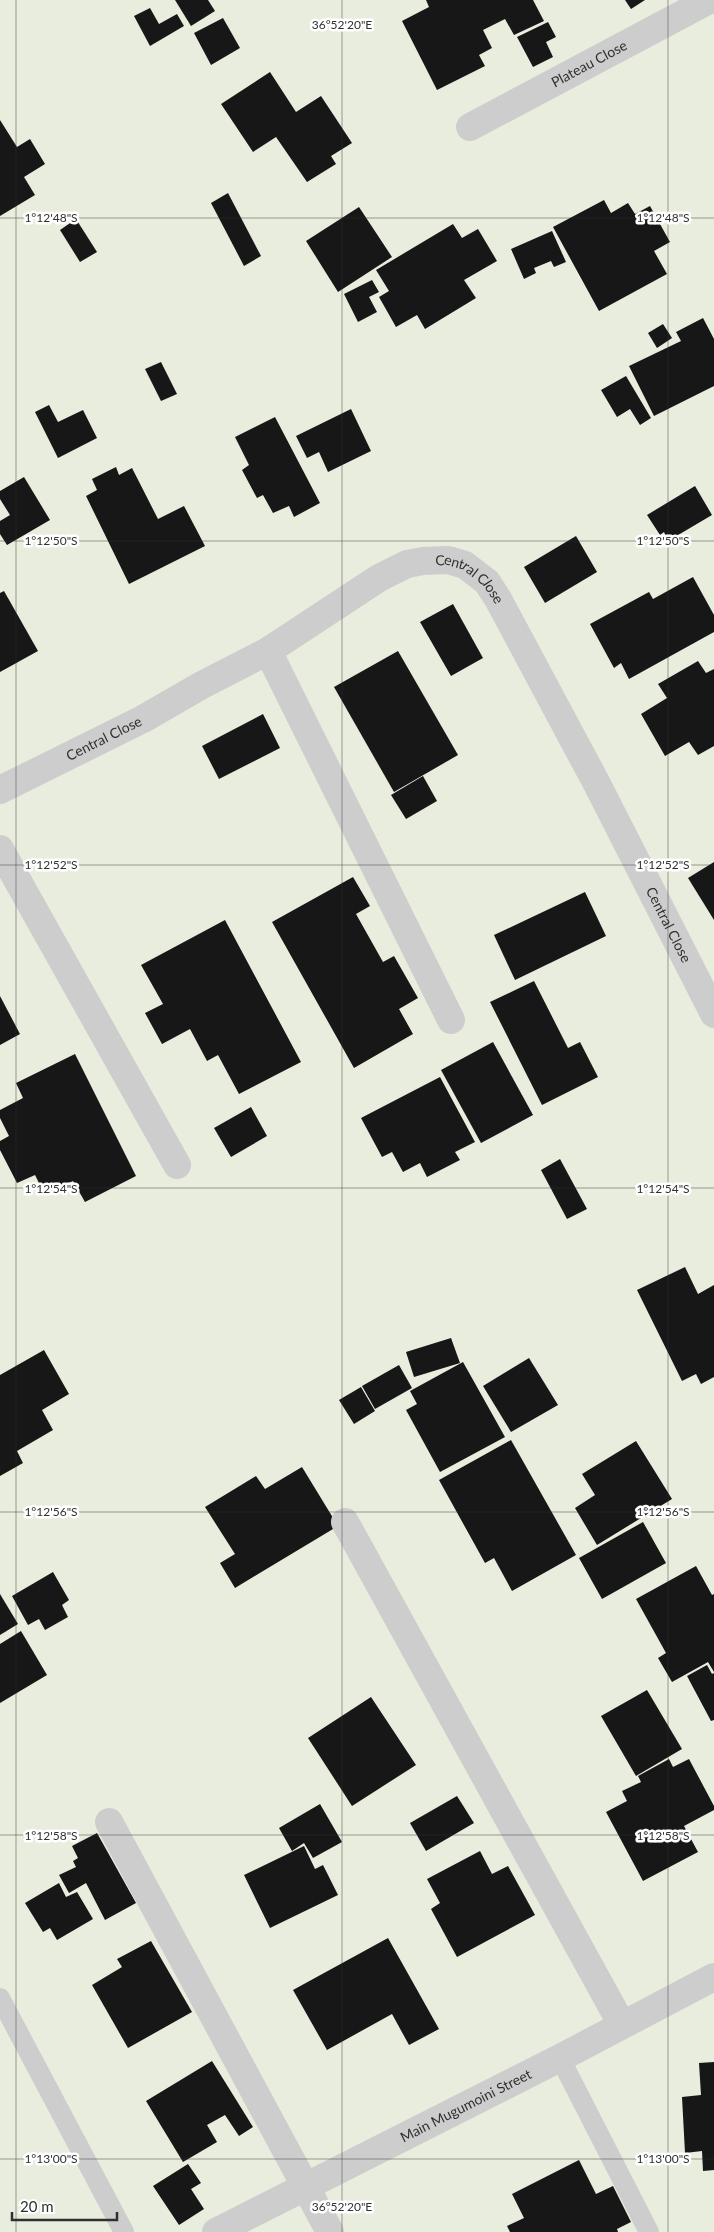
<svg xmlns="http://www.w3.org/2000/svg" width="714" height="2232" viewBox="0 0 714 2232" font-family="Lato,sans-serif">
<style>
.green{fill:#e8eddd}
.building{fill:#171717}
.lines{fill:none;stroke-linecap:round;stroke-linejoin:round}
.service{stroke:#cdcdcd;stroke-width:20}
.minor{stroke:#cdcdcd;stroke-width:28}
.ticks{fill:none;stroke:#303030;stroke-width:1;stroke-opacity:0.45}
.labels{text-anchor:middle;stroke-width:5;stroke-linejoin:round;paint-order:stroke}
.street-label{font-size:14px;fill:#303030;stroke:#fff}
.ticks-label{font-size:12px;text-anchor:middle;fill:#303030;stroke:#fff;stroke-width:5;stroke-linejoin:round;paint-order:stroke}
</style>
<rect width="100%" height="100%" fill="#fff"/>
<rect class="green" x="0" y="0" width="714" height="2232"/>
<g class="building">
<path d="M 175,0 L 208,0 L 215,11 L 191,26 Z"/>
<path d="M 426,0 L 533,0 L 544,21 L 514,35 L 505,19 L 483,30 L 492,48 L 479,55 L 485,66 L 437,90 L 402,21 L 429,7 Z"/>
<path d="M 625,0 L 645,0 L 631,9 Z"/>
<path d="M 150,8 L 159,24 L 177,14 L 184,26 L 150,46 L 134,16 Z"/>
<path d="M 223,18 L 240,48 L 211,65 L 194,33 Z"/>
<path d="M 548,22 L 556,37 L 546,42 L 553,57 L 533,67 L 517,37 Z"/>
<path d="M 270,72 L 296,112 L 321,96 L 352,143 L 331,156 L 336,164 L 307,182 L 276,137 L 253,152 L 221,104 Z"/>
<path d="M 0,120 L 17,147 L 30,139 L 45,164 L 24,177 L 35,195 L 0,216 Z"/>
<path d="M 228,193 L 261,256 L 244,266 L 211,203 Z"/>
<path d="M 604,200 L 611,213 L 628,203 L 635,214 L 650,206 L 670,242 L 654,251 L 667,274 L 599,311 L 553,227 Z"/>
<path d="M 359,207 L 392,257 L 338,292 L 306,241 Z"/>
<path d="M 76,219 L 97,252 L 80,262 L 60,230 Z"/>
<path d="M 453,224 L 462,238 L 478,229 L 497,261 L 464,280 L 476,298 L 425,329 L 417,315 L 396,327 L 379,297 L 389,291 L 376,270 Z"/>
<path d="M 552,231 L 566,262 L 554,267 L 551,261 L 534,268 L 536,273 L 524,279 L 511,249 Z"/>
<path d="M 372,280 L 379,292 L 369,297 L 377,312 L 358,322 L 344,294 Z"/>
<path d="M 703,318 L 714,339 L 714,386 L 654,416 L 629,366 L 681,341 L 676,332 Z"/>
<path d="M 663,324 L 672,338 L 657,348 L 648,333 Z"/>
<path d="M 161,362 L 177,394 L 161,401 L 145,369 Z"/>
<path d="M 626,376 L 651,418 L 640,425 L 630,409 L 617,417 L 601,390 Z"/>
<path d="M 49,405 L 58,422 L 83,410 L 97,438 L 58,458 L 35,412 Z"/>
<path d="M 351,409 L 371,451 L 328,472 L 319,452 L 307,458 L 296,436 Z"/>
<path d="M 275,417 L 320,503 L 294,517 L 289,506 L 273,513 L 263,495 L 257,498 L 242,470 L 249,465 L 235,437 Z"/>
<path d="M 116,467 L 119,475 L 132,468 L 158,519 L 184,506 L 205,546 L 129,584 L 86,496 L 97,490 L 92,479 Z"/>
<path d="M 24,477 L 50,520 L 7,545 L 0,534 L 0,521 L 10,515 L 0,499 L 0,491 Z"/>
<path d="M 695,486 L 712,515 L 668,541 L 664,532 L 660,535 L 647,515 Z"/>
<path d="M 576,536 L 597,572 L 545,603 L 524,567 Z"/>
<path d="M 693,577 L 714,615 L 714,632 L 629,679 L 621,663 L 614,668 L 590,624 L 649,592 L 653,599 Z"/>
<path d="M 4,591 L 38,651 L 0,672 L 0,593 Z"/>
<path d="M 453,604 L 483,658 L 451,676 L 420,622 Z"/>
<path d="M 398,651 L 458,755 L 394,792 L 334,687 Z"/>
<path d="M 698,661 L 706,673 L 714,669 L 714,746 L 698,755 L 689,742 L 665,756 L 641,714 L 667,698 L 658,684 Z"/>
<path d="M 263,714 L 280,748 L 219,779 L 202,746 Z"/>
<path d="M 423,776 L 437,801 L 406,819 L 391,795 Z"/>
<path d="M 714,862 L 714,920 L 688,878 Z"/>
<path d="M 353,877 L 370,906 L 356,914 L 383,962 L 394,956 L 418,998 L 399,1009 L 413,1034 L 354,1068 L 272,922 Z"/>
<path d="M 585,892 L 606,936 L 515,980 L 494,935 Z"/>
<path d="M 225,920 L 301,1062 L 239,1094 L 218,1055 L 207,1061 L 190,1029 L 162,1044 L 145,1013 L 163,1004 L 141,965 Z"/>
<path d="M 534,981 L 568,1048 L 580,1042 L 598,1077 L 542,1105 L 490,1002 Z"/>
<path d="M 0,996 L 20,1034 L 0,1045 Z"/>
<path d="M 493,1042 L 533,1115 L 481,1143 L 441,1070 Z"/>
<path d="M 75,1054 L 136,1176 L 85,1202 L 73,1181 L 45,1195 L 35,1175 L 17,1183 L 0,1150 L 0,1141 L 9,1136 L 0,1118 L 0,1110 L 23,1098 L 16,1083 Z"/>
<path d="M 440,1077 L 475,1142 L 455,1152 L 460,1160 L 427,1177 L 420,1163 L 403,1172 L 392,1152 L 382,1157 L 361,1118 Z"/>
<path d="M 251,1107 L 267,1136 L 231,1157 L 214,1128 Z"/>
<path d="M 560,1159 L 587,1209 L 567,1219 L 541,1170 Z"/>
<path d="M 685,1267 L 698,1294 L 714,1285 L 714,1377 L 701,1384 L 696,1374 L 682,1381 L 637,1290 Z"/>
<path d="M 451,1338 L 460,1363 L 414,1377 L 406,1352 Z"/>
<path d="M 44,1350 L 69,1394 L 42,1410 L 53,1430 L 17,1451 L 23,1463 L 0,1476 L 0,1375 Z"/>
<path d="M 529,1358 L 558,1405 L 511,1432 L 483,1386 Z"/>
<path d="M 463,1362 L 505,1437 L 440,1472 L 406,1410 L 417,1404 L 410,1391 Z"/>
<path d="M 399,1365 L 412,1388 L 375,1409 L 362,1386 Z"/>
<path d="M 361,1387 L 375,1411 L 354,1424 L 339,1400 Z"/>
<path d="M 511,1440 L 576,1555 L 512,1591 L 494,1558 L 485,1563 L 439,1480 Z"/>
<path d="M 636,1441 L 672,1499 L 597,1545 L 575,1508 L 595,1495 L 582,1474 Z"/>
<path d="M 302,1467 L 338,1526 L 235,1588 L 220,1563 L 235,1554 L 205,1507 L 256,1476 L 265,1489 Z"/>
<path d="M 643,1522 L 666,1563 L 602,1599 L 579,1558 Z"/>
<path d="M 696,1566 L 712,1595 L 714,1594 L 714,1672 L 708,1662 L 672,1682 L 658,1658 L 666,1653 L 636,1599 Z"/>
<path d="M 53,1572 L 69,1600 L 62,1605 L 68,1617 L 45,1630 L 39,1619 L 28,1625 L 12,1596 Z"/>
<path d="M 0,1594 L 18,1624 L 0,1635 Z"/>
<path d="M 21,1631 L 47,1675 L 0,1703 L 0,1644 Z"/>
<path d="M 707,1665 L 712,1674 L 714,1673 L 714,1720 L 711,1721 L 687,1676 Z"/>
<path d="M 647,1690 L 682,1749 L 636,1776 L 601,1716 Z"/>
<path d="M 371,1697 L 416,1765 L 352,1806 L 308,1738 Z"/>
<path d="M 669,1759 L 673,1767 L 689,1759 L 714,1806 L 714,1810 L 684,1826 L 698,1852 L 643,1881 L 606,1812 L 627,1801 L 622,1791 L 641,1782 L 638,1776 Z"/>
<path d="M 457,1796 L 474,1823 L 426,1851 L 410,1823 Z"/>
<path d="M 320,1804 L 342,1842 L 313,1858 L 304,1843 L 292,1851 L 279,1828 Z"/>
<path d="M 97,1833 L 136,1903 L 105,1920 L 86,1883 L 69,1893 L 59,1875 L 76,1867 L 73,1861 L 78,1858 L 72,1846 Z"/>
<path d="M 304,1846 L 315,1869 L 323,1865 L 338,1895 L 270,1928 L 244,1875 Z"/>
<path d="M 480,1851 L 492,1874 L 508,1866 L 535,1915 L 457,1957 L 431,1909 L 440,1903 L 427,1879 Z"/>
<path d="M 59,1883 L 66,1897 L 77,1892 L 93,1919 L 57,1940 L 50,1928 L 43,1932 L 25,1903 Z"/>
<path d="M 388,1938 L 439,2029 L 409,2045 L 392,2014 L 327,2050 L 293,1990 Z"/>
<path d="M 151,1941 L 192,2012 L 128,2048 L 92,1985 L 122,1967 L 117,1959 Z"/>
<path d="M 212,2061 L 253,2127 L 239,2136 L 225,2115 L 207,2125 L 217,2142 L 183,2162 L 146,2101 Z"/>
<path d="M 714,2062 L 714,2170 L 703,2171 L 702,2151 L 685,2153 L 682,2097 L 701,2095 L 699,2063 Z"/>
<path d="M 579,2160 L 596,2194 L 613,2186 L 631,2222 L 617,2229 L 618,2232 L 510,2232 L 507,2226 L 524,2218 L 512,2194 Z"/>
<path d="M 188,2164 L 201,2183 L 191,2189 L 204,2209 L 179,2225 L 153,2186 Z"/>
</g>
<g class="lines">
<g class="service">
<path d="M 0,1998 L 124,2232"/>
<path d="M 560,2058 L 649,2232"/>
</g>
<g class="minor">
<path id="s1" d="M 470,127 L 709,0"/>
<path d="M 268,651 L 451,1020"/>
<path id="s2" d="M 0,790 L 143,719 L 202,685 L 268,651 L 379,578 L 407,564 L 423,561 L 448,560 L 465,565 L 487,582 L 498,599 L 597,784 L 714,1014"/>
<path d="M 0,849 L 177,1165"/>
<path d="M 345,1522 L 622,2025"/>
<path d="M 109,1822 L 330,2232"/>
<path id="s3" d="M 216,2232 L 560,2058 L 714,1977"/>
</g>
</g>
<path class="ticks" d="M 16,0 L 16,2232M 342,0 L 342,2232M 668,0 L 668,2232M 0,218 L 714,218M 0,541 L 714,541M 0,865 L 714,865M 0,1188 L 714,1188M 0,1512 L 714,1512M 0,1835 L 714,1835M 0,2159 L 714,2159"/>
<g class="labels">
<g class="street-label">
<text dy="5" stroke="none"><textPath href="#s1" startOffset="135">Plateau Close</textPath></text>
<text dy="5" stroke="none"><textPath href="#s2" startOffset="536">Central Close</textPath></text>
<text dy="5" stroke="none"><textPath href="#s2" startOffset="116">Central Close</textPath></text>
<text dy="5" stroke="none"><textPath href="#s2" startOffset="941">Central Close</textPath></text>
<text dy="5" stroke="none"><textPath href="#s3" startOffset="280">Main Mugumoini Street</textPath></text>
</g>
</g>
<g class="ticks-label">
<text x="342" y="29">36°52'20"E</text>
<text x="51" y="222">1°12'48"S</text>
<text x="663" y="222">1°12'48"S</text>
<text x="51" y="545">1°12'50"S</text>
<text x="663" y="545">1°12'50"S</text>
<text x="51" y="869">1°12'52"S</text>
<text x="663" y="869">1°12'52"S</text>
<text x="51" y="1193">1°12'54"S</text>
<text x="663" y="1193">1°12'54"S</text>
<text x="51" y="1516">1°12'56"S</text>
<text x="663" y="1516">1°12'56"S</text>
<text x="51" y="1840">1°12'58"S</text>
<text x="663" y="1840">1°12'58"S</text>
<text x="51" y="2163">1°13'00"S</text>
<text x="663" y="2163">1°13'00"S</text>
<text x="342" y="2211">36°52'20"E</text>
</g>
<path d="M12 2212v8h105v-8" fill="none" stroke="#303030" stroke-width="2.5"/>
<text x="20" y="2212" font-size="15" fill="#303030" stroke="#ffffff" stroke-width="4" paint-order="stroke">20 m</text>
</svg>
